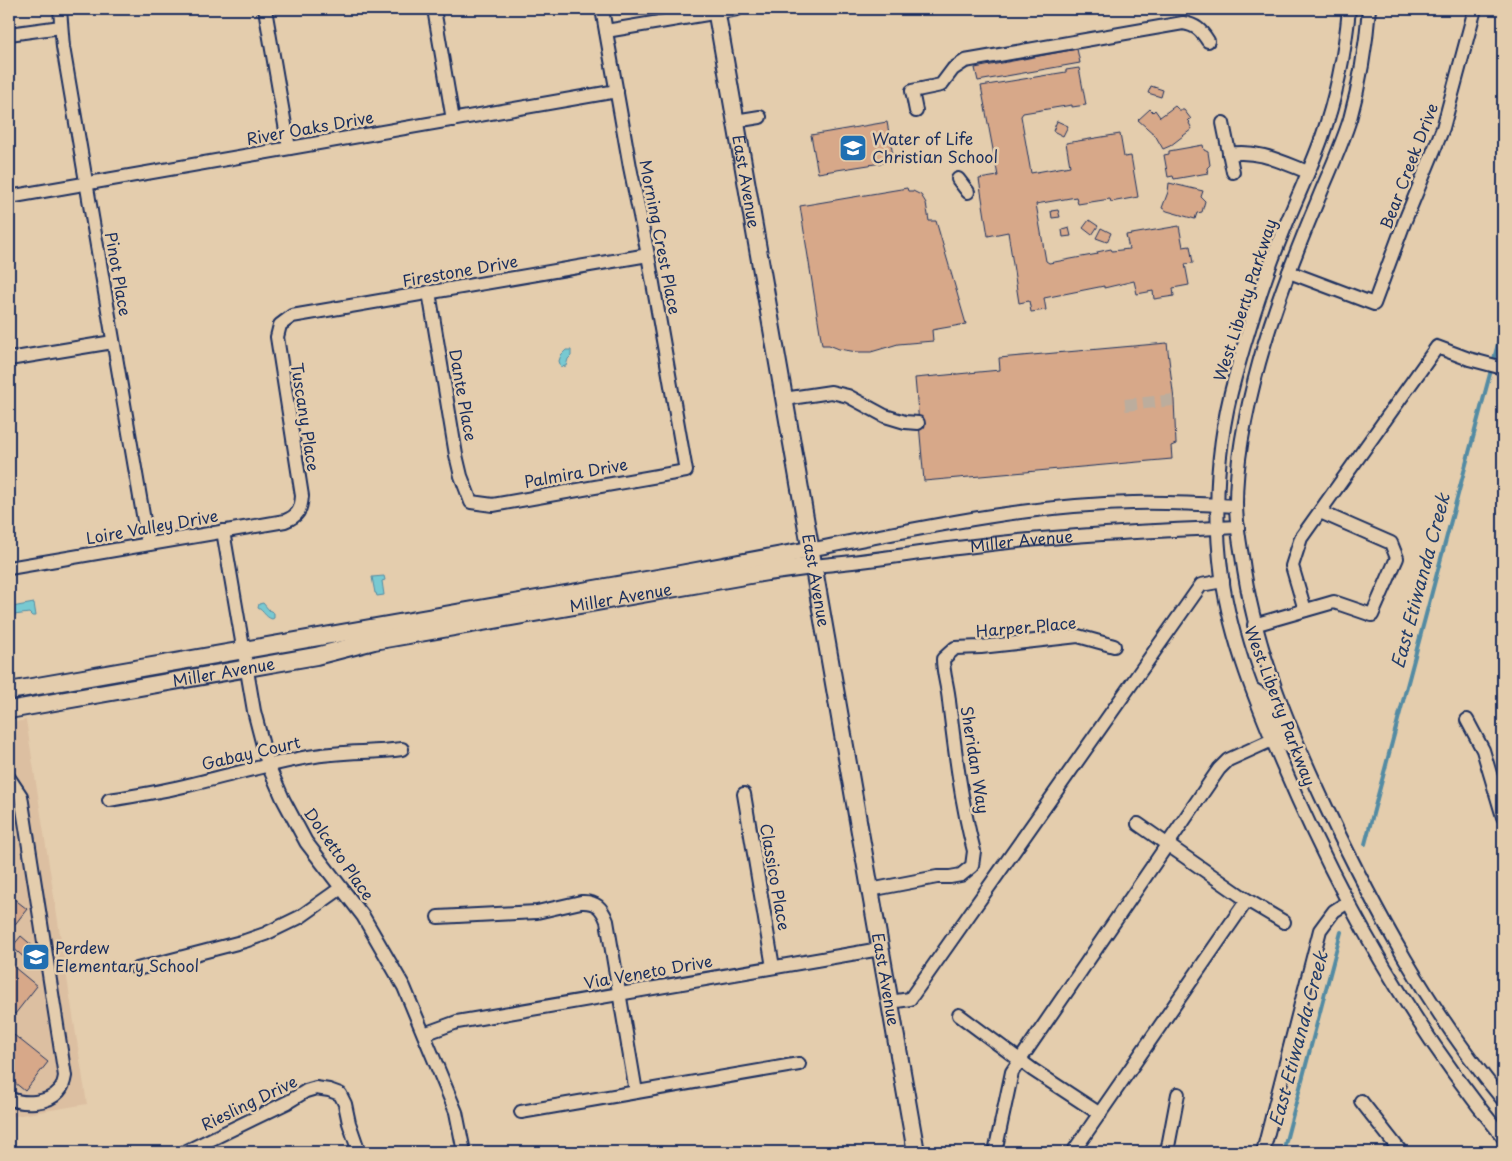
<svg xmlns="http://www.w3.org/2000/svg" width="1512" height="1161" viewBox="0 0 1512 1161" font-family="'Playpen Sans',sans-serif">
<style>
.built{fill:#dcbfa1}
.water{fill:#78c9d1;stroke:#538ba3}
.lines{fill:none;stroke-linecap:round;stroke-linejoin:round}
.stream{stroke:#538ba3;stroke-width:4}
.building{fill:#d7a889;stroke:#1b2f5e}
.minor-tunnel{stroke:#bcad9d;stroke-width:12;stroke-dasharray:12 6;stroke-linecap:butt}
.minor-casing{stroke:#1b2f5e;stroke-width:16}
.major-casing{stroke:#1b2f5e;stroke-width:20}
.minor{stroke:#e4cdad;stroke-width:12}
.major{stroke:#e4cdad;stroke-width:16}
.labels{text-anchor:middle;stroke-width:5;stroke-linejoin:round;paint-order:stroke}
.street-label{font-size:16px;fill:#1b2f5e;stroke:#e4cdad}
.poi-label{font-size:16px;fill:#1b2f5e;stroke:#e4cdad;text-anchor:start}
.water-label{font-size:18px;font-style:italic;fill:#243e6a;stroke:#e4cdad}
</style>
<rect width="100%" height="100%" fill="#e4cdad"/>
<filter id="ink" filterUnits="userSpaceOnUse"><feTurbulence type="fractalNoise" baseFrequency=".02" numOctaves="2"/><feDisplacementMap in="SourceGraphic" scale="10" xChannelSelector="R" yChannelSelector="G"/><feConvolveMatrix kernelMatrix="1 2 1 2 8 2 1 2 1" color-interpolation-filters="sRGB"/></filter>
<g filter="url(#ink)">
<path class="built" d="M 26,720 L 87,1104 L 9,1117 L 9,723 Z"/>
<g class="water">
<path d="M 566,350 L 571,350 L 571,356 L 568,359 L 566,366 L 561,367 L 559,361 L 561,355 Z"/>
<path d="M 384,576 L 385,580 L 382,581 L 384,595 L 377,596 L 376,593 L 375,593 L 372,577 Z"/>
<path d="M 34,603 L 36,616 L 32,616 L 29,613 L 14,615 L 12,607 Z"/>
<path d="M 263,603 L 269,610 L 274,613 L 274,618 L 272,619 C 265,617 264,611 258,608 L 259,604 Z"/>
</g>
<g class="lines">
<g class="stream">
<path d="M 1365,844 L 1503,325"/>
<path d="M 1283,1152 L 1341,932"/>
</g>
</g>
<g class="building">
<path d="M 1077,49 L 1080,63 L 978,81 L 975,68 Z"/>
<path d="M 1079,68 L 1086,105 L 1072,107 L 1072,105 L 1023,113 L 1021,116 L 1031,173 L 1070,166 L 1066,143 L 1120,134 L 1124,157 L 1131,156 L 1138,197 L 1111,202 L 1110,199 L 1078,204 L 1076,197 L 1036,204 L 1046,261 L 1049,263 L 1098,254 L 1097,252 L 1111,249 L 1112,251 L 1129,249 L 1126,235 L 1179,226 L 1183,247 L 1190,246 L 1193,263 L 1185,264 L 1189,285 L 1173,288 L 1174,296 L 1154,299 L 1153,291 L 1137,294 L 1134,281 L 1104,288 L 1104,286 L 1044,298 L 1046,310 L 1031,312 L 1029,301 L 1019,303 L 1008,232 L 988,236 L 979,179 L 998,176 L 981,86 L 1066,72 L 1066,70 Z"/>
<path d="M 1151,86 L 1163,90 L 1161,97 L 1148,93 Z"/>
<path d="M 1175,106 L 1179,110 L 1184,110 L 1191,119 L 1188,120 L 1190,122 L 1189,123 L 1192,129 L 1170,146 L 1163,149 L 1155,135 L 1138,120 L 1150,109 L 1153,112 L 1155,110 L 1160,117 Z"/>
<path d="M 1057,121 L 1068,126 L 1063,136 L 1053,131 Z"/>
<path d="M 887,122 L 894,161 L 818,173 L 811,135 Z"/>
<path d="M 1203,145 L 1204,150 L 1208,152 L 1210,165 L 1207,168 L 1208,173 L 1174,179 L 1173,176 L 1168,177 L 1164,155 L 1169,154 L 1169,151 Z"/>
<path d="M 1169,183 L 1203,191 L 1201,197 L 1205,201 L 1202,212 L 1197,213 L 1195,219 L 1167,211 L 1162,208 L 1168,192 Z"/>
<path d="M 907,188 L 908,191 L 913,191 L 921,195 L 926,203 L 929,221 L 936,221 L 966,324 L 932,330 L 933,341 L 898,344 L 871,352 L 857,352 L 839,349 L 829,345 L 822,345 L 800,206 Z"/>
<path d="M 1058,210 L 1060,217 L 1052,218 L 1051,211 Z"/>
<path d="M 1089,220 L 1098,226 L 1092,235 L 1083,228 Z"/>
<path d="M 1069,228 L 1071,236 L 1063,237 L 1062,230 Z"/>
<path d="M 1101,228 L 1111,233 L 1107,242 L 1096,238 Z"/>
<path d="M 1167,343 L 1174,400 L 1176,444 L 1171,446 L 1172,459 L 924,481 L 915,378 L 1000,370 L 999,358 Z"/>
<path d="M 9,895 L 27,909 L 9,932 Z"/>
<path d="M 21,936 L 35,948 L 26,959 L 12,947 Z"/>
<path d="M 9,963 L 37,986 L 15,1014 L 9,1009 Z"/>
<path d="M 14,1035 L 48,1062 L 25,1091 L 9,1078 L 9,1042 Z"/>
</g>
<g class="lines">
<path class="minor-tunnel" d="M 1125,405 L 1174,400"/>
<defs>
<g id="minor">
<path d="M 60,9 L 63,47 L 148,544"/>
<path d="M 265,9 L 289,148"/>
<path d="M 434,9 L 453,120"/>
<path d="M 1349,9 C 1345,53 1336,98 1321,140 C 1309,173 1294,204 1281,237 C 1263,282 1248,330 1235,377 C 1217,442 1213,510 1222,577 C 1231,642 1257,704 1282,763 C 1339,897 1410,1024 1503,1137"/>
<path d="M 1369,9 C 1366,46 1360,83 1350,119 C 1341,148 1328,174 1317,202 C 1295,254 1274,308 1259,363 C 1247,407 1236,458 1236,503 C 1236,521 1239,539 1242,556 C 1254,646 1288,726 1326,807 C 1375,911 1430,1012 1503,1100"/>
<path d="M 606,31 L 737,9"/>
<path d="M 9,34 L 61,27"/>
<path d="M 916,111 L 912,91 L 941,85 L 953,69 L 965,61 L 1183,23 C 1196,25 1201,30 1208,41"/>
<path d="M 735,121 L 760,117"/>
<path d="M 1223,123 L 1233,172"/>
<path d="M 1229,154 C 1257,149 1282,162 1308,172"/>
<path d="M 958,179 L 968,192"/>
<path d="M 9,197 L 617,91"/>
<path d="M 1289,272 L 1374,304 L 1404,223 L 1443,128 L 1475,9"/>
<path d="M 429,292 L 456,455 L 461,476 L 471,502 L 493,505 L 686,471 L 648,255 L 630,167 L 602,9"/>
<path d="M 9,359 L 113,342"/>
<path d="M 784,399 L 831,392 L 848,396 L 885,416 L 905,422 L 918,423"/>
<path d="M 223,531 L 254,711 L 268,765 L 283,799 L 306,842 L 363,916 L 404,987 L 456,1112 L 464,1152"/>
<path d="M 809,550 C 916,529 1024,505 1133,503 C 1167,502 1202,504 1236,506"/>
<path id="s1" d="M 812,566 C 866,562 920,552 974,546 C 1062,535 1150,531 1238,527"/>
<path d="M 9,568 L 285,521 C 298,516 301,510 302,496 L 277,337 L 280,325 L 292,316 L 648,255"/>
<path d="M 1305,610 L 1292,566 L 1301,538 L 1437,347 L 1469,359 L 1503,368"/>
<path d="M 1254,625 L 1334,602 L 1372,615 L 1397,558 L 1391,543 L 1320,512"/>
<path d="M 1253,689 L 1266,697 L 1286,745 L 1290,748 L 1298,747"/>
<path d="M 1467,720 L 1483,750 L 1503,817"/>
<path d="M 9,778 L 21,796 L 65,1076 C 64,1082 63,1087 59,1091 C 48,1104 23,1105 9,1098"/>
<path d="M 744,794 L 773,967"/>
<path d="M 109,800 C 134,796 159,792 184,786 C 228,776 270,763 315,756 C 344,751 373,753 402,749"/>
<path d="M 870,890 L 937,877 L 950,877 L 961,875 L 972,866 L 974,851 C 961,802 955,751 949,701 C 948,687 943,674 943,659 L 955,648 L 981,647 L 1078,636 L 1114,646"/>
<path d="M 1247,900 L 1284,922"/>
<path d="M 438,917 L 537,912 L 581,902 C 596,901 602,908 607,921 L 636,1092"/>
<path d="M 137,969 L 245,941 L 265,934 L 300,917 L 341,888"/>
<path d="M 890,1002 L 910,999 L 1201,585 L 1223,581"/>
<path d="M 959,1015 L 1033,1070 L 1100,1114"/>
<path d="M 424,1034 L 457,1022 L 880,949"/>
<path d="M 1361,1101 L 1401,1152"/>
<path d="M 521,1112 L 799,1064"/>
<path d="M 185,1152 L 288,1102 L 306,1091 L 316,1088 L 329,1090 L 340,1094 L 345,1104 L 349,1123 L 359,1152"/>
<path d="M 995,1152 L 1012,1072 L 1020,1060 L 1219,769 L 1228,760 L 1272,740"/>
<path d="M 1073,1152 L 1247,900 L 1138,824"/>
<path d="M 1167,1152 L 1178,1094"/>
<path d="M 1263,1152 L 1320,930 L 1334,911 L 1348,902"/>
</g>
<g id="major">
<path id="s2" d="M 716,9 L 916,1152"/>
<path d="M 9,691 L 675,575 L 809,550"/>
<path id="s3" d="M 9,710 L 316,656 L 374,641 L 767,572 L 812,566"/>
</g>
</defs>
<use href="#minor" class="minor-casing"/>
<use href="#major" class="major-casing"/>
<use href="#minor" class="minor"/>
<use href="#major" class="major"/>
</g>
</g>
<defs>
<symbol id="school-square" viewBox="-11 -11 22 22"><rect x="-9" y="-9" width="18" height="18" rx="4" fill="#1f6fb2" stroke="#e4cdad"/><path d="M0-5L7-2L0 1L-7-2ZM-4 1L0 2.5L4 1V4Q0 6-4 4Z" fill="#fff"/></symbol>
</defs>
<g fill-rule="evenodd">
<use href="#school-square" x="837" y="132" width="32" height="32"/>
<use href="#school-square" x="20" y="941" width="32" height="32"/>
</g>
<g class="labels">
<g class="street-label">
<text transform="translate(310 128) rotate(-10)" y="6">River Oaks Drive</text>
<text transform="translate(1409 166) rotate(-69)" y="6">Bear Creek Drive</text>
<text dy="6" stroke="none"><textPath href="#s2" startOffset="175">East Avenue</textPath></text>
<text transform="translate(660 237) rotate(79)" y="6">Morning Crest Place</text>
<text transform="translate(460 271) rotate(-10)" y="6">Firestone Drive</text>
<text transform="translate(118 274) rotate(80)" y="6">Pinot Place</text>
<text transform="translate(1245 300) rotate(-72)" y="6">West Liberty Parkway</text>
<text transform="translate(463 395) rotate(80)" y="6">Dante Place</text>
<text transform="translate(305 417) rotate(81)" y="6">Tuscany Place</text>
<text transform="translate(576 473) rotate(-10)" y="6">Palmira Drive</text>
<text transform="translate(152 527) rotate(-10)" y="6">Loire Valley Drive</text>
<text dy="6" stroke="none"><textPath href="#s1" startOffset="211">Miller Avenue</textPath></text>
<text dy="6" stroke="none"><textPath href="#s2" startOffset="580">East Avenue</textPath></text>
<text dy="6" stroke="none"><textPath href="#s3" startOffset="622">Miller Avenue</textPath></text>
<text transform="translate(1026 627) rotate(-5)" y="6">Harper Place</text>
<text dy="6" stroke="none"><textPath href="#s3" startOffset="218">Miller Avenue</textPath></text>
<text transform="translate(1280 706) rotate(69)" y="6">West Liberty Parkway</text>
<text transform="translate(251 753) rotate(-13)" y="6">Gabay Court</text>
<text transform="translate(975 760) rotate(81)" y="6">Sheridan Way</text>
<text transform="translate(339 854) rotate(55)" y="6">Dolcetto Place</text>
<text transform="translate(775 877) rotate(80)" y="6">Classico Place</text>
<text transform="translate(648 972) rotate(-10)" y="6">Via Veneto Drive</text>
<text dy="6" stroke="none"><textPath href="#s2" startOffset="985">East Avenue</textPath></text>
<text transform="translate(249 1103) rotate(-26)" y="6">Riesling Drive</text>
</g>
<g class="poi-label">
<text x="872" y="145">Water of Life<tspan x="872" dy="18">Christian School</tspan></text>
<text x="55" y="954">Perdew<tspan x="55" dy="18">Elementary School</tspan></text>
</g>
<g class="water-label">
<text transform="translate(1421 581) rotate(-75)" y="6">East Etiwanda Creek</text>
<text transform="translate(1299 1039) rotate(-75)" y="6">East Etiwanda Creek</text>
</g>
</g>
<rect width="1512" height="1161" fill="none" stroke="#e4cdad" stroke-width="30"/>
<rect x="15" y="15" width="1482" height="1131" fill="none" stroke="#1b2f5e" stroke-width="2" filter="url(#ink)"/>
</svg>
